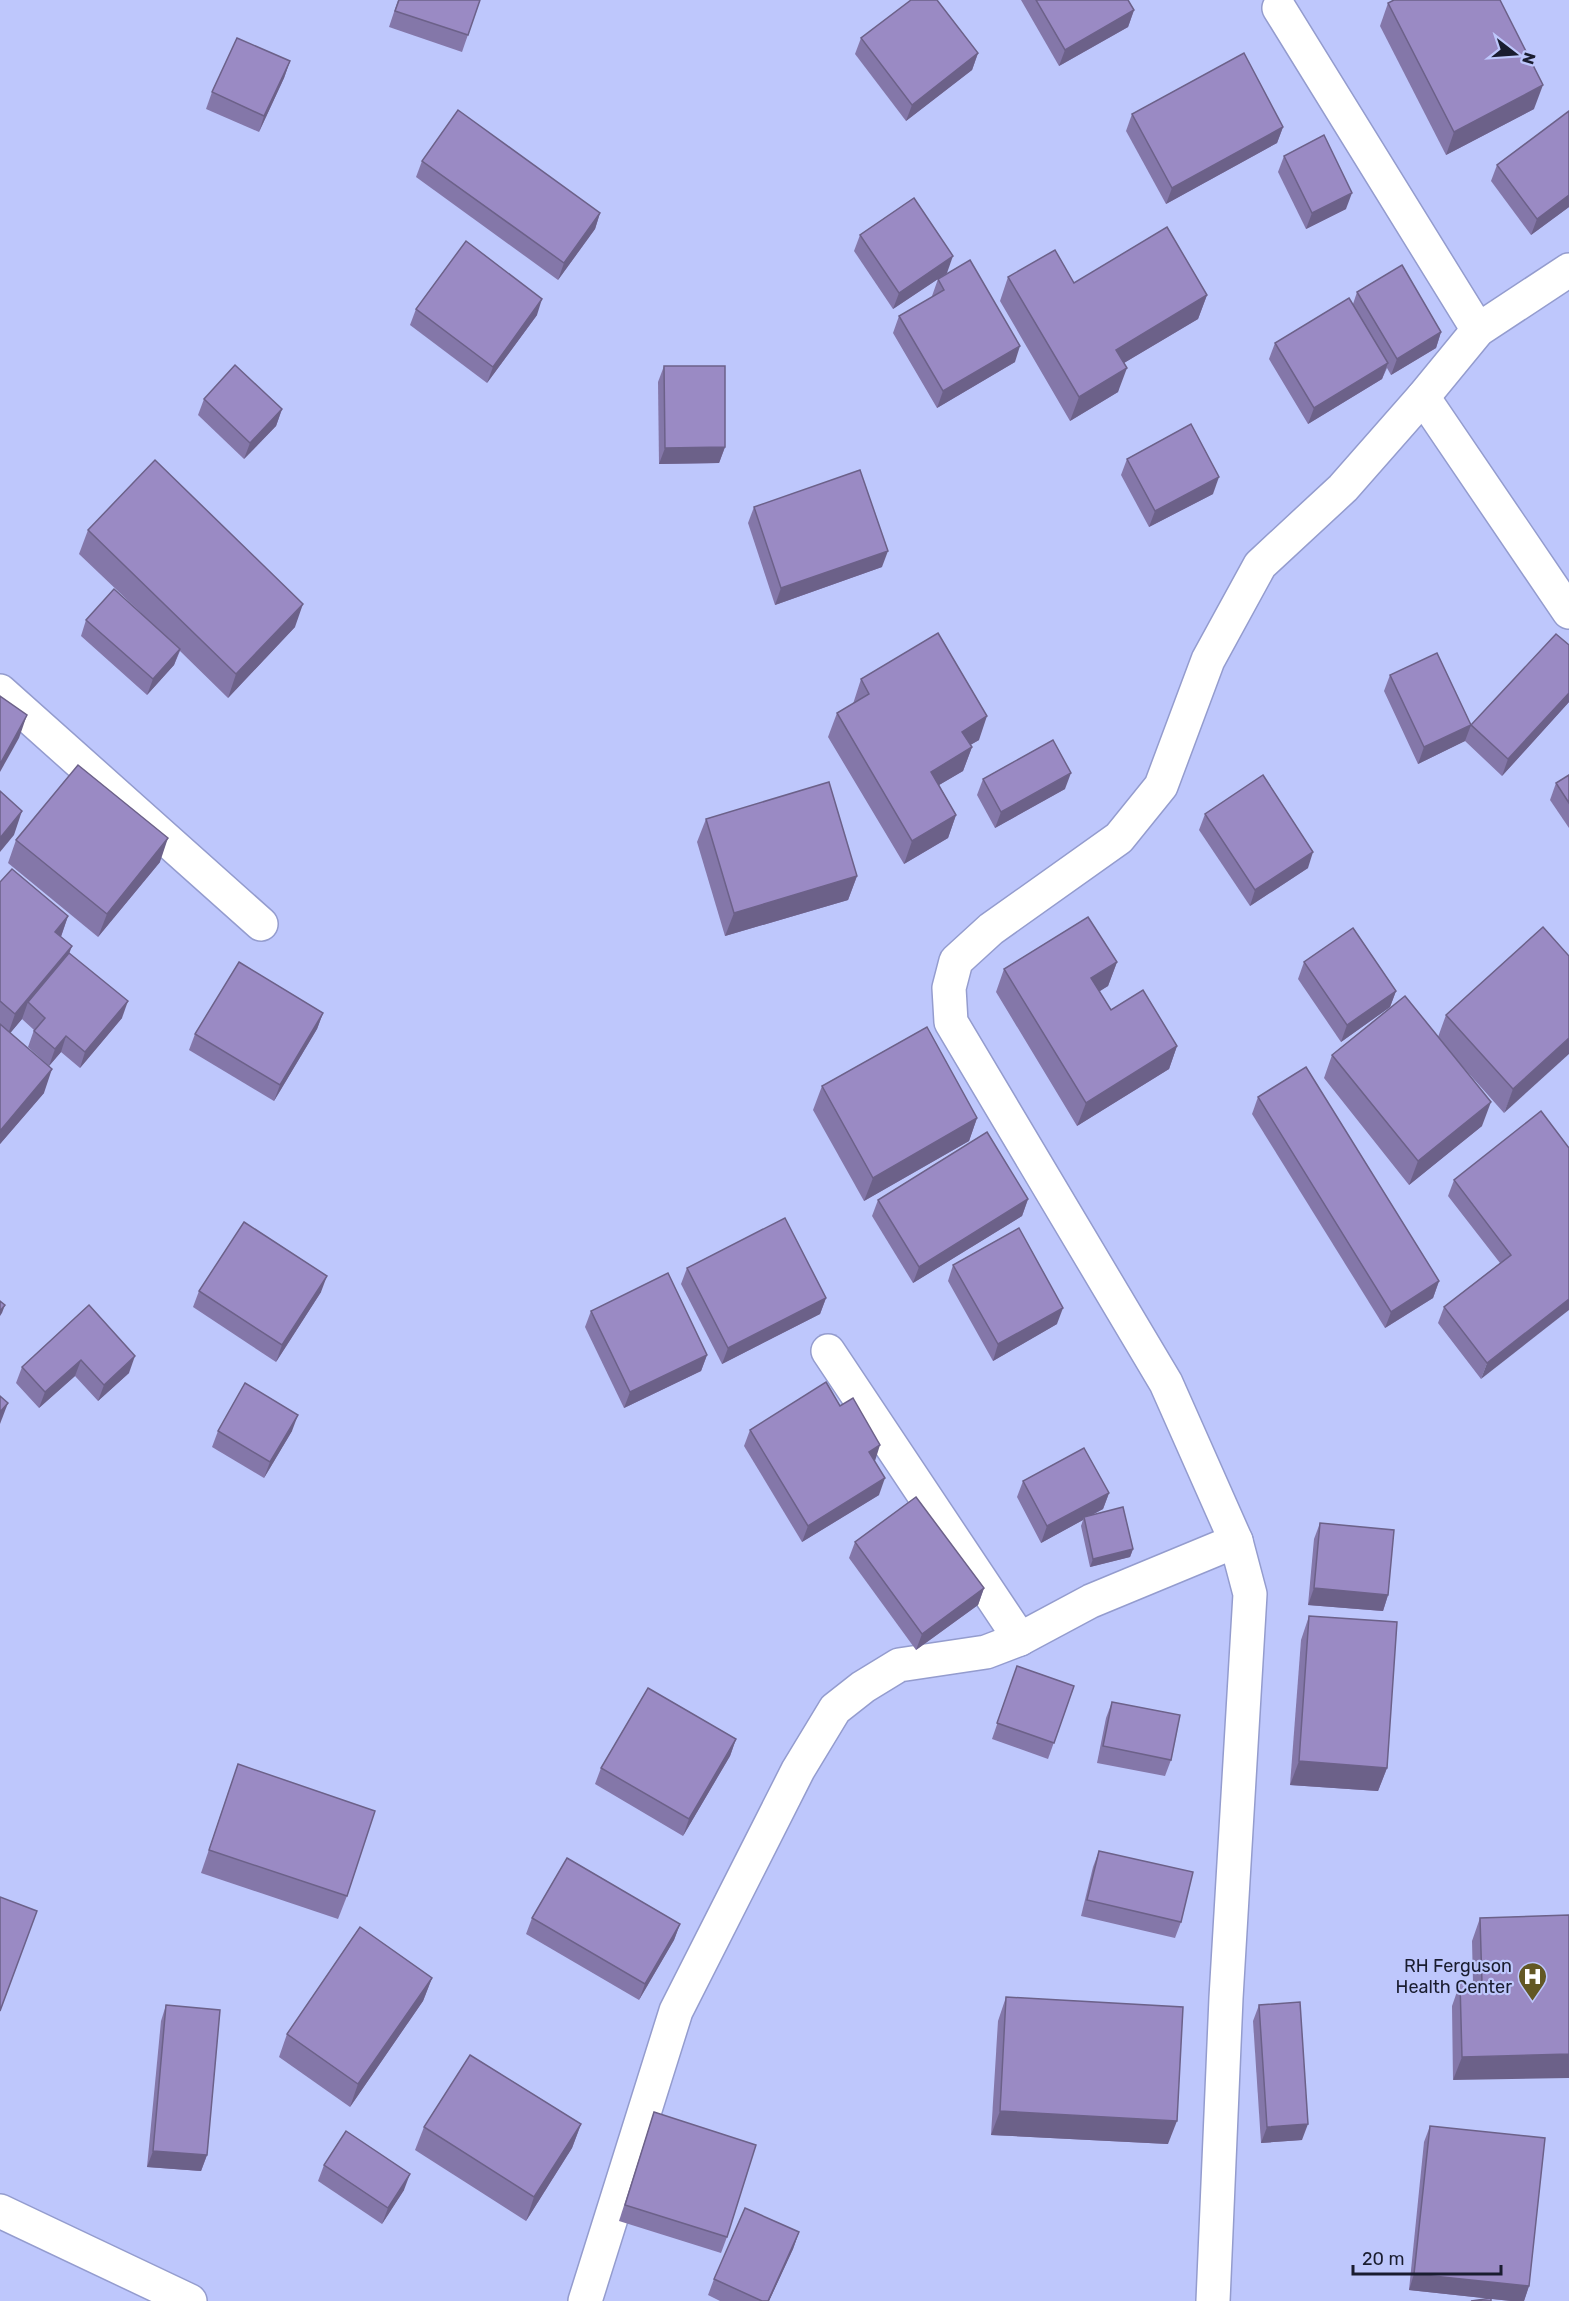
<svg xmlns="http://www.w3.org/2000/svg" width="1569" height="2301" viewBox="0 0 1569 2301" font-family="Rubik,sans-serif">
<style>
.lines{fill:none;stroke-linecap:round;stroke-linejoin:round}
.minor-casing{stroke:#949cce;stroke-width:36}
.secondary-casing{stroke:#949cce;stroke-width:36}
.minor{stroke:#fff;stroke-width:33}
.secondary{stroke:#fff;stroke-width:33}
.wall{fill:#8477a9}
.shaded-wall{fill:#6c6189}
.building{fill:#9a8ac4;stroke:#6c6189;stroke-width:1.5}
.labels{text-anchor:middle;stroke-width:4.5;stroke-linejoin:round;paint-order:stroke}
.poi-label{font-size:18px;fill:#1a1d30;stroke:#bec7fc;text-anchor:end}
</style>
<rect width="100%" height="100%" fill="#bec7fc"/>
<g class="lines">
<defs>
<g id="minor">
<path d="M 1279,8 L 1478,330"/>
<path d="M 1423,397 L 1569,612"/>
<path d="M 0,691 L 261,924"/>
<path d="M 828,1351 L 1020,1639"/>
<path d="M 585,2301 L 676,2011 L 798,1770 L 835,1709 L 863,1687 L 899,1665 L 986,1652 L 1020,1639 L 1091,1601 L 1236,1541"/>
<path d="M 1213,2301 L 1226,1998 L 1250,1594 L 1236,1541 L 1166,1383 L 951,1022 L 949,988 L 956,961 L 991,929 L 1119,838 L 1161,786 L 1208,660 L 1260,565 L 1343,488 L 1423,397 L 1478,330 L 1569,270"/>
</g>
<path id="secondary" d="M 0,2211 L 190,2301"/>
</defs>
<use href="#minor" class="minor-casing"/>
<use href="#secondary" class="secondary-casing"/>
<use href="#minor" class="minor"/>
<use href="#secondary" class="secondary"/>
</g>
<g class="wall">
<path d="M 398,0 L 480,0 L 462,52 L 389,27 Z"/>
<path d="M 1021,0 L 1128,0 L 1134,10 L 1128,27 L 1059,66 Z"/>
<path d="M 1388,3 L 1534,109 L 1446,155 L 1380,26 Z"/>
<path d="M 861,38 L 978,53 L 972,70 L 906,121 L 855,54 Z"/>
<path d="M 290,61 L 284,78 L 259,132 L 206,109 L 212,92 Z"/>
<path d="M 1569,111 L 1569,207 L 1531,235 L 1491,181 L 1497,165 Z"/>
<path d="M 1132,114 L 1283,127 L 1277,143 L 1166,204 L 1126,131 Z"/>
<path d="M 1284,156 L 1346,209 L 1306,229 L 1278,172 Z"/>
<path d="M 422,161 L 600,213 L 595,229 L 558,280 L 416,177 Z"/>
<path d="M 860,235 L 947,273 L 893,309 L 854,251 Z"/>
<path d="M 1008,277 L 1074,283 L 1207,295 L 1198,319 L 1124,363 L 1118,392 L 1070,421 L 1000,301 Z"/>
<path d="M 938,279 L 1015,362 L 937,408 L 893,333 L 899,316 L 933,297 L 932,296 Z"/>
<path d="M 1357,292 L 1441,332 L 1436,348 L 1391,375 L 1387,368 L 1382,379 L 1308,424 L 1269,359 L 1275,343 L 1353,304 Z"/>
<path d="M 416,309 L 537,315 L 487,383 L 410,325 Z"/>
<path d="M 664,366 L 725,447 L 719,463 L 659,464 L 658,382 Z"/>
<path d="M 204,399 L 282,409 L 276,426 L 244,459 L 198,415 Z"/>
<path d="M 1127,459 L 1213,494 L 1149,527 L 1121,475 Z"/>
<path d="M 754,507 L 882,567 L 775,605 L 748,523 Z"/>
<path d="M 88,530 L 295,627 L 228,698 L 180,651 L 174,665 L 147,695 L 81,636 L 86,620 L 141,613 L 79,554 Z"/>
<path d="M 1569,645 L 1569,702 L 1502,776 L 1465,741 L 1418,764 L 1384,691 L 1390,675 L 1471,725 Z"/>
<path d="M 861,679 L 979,740 L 970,745 L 972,747 L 963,771 L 939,785 L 956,815 L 948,838 L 904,864 L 828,737 L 837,713 L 853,704 Z"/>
<path d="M 1569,775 L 1569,828 L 1550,800 L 1556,783 Z"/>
<path d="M 983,779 L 1065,789 L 995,828 L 977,795 Z"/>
<path d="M 1205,814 L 1308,868 L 1250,906 L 1199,830 Z"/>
<path d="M 706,819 L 857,876 L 848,900 L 725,936 L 697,842 Z"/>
<path d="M 16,840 L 160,862 L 98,937 L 8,863 Z"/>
<path d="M 0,882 L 68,916 L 61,937 L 69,953 L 122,1018 L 80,1068 L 61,1052 L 49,1066 L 28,1047 L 34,1030 L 22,1019 L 10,1033 L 44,1093 L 0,1144 Z"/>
<path d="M 1569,956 L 1504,1113 L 1455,1058 L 1482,1126 L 1409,1185 L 1324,1078 L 1332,1055 L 1438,1037 L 1446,1015 Z"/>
<path d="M 1117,962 L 1108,986 L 1099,991 L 1111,1010 L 1177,1046 L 1169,1069 L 1077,1126 L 996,992 L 1004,969 Z"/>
<path d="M 1304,962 L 1396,991 L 1390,1007 L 1341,1042 L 1298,979 Z"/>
<path d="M 323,1013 L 317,1029 L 274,1101 L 189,1050 L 195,1034 Z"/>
<path d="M 822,1086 L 977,1118 L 969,1141 L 864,1201 L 813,1110 Z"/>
<path d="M 1258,1097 L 1439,1281 L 1433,1298 L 1385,1328 L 1252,1114 Z"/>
<path d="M 1569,1148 L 1481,1379 L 1438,1323 L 1444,1307 L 1500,1263 L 1448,1196 L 1454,1180 Z"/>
<path d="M 1028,1199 L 1022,1216 L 913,1283 L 872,1216 L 878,1200 Z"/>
<path d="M 953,1265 L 1057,1324 L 993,1361 L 948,1281 Z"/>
<path d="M 687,1268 L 826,1298 L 820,1314 L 722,1364 L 681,1284 Z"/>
<path d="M 199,1291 L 321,1292 L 276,1362 L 193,1307 Z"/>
<path d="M 89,1305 L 129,1373 L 98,1401 L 75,1376 L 39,1408 L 16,1383 L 22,1367 Z"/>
<path d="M 591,1311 L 707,1355 L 701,1371 L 624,1408 L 585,1327 Z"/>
<path d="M 750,1430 L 874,1461 L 879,1495 L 802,1542 L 744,1446 Z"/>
<path d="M 218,1431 L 292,1431 L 264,1478 L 212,1447 Z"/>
<path d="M 1023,1481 L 1109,1493 L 1103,1509 L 1092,1515 L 1133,1549 L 1130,1557 L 1090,1567 L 1081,1526 L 1083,1520 L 1041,1543 L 1017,1497 Z"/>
<path d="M 1320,1523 L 1388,1595 L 1383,1611 L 1308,1605 L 1314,1539 Z"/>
<path d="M 855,1542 L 984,1588 L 978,1605 L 916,1650 L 849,1558 Z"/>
<path d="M 1309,1616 L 1387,1768 L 1378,1791 L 1290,1785 L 1301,1640 Z"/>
<path d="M 1017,1666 L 1074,1686 L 1048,1759 L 992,1739 Z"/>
<path d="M 1112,1702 L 1171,1760 L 1165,1776 L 1097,1763 L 1106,1718 Z"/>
<path d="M 736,1739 L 730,1756 L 683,1836 L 595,1784 L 601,1768 Z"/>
<path d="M 238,1764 L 347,1896 L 338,1919 L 201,1873 Z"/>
<path d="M 1099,1851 L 1181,1922 L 1175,1938 L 1081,1916 L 1093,1867 Z"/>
<path d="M 1569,1915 L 1453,2080 L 1452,2006 L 1460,1983 L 1473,1983 L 1472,1941 L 1480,1918 Z"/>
<path d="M 532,1918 L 680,1924 L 674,1940 L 639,2000 L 526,1934 Z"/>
<path d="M 432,1978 L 423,2001 L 350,2107 L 279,2057 L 287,2034 Z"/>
<path d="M 1006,1997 L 1168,2144 L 991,2135 L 998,2021 Z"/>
<path d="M 166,2005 L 207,2155 L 201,2171 L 147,2167 L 161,2021 Z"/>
<path d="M 1259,2005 L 1302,2140 L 1261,2143 L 1253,2021 Z"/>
<path d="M 654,2112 L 727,2237 L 721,2253 L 619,2221 Z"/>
<path d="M 581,2124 L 572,2148 L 526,2221 L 415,2150 L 424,2127 Z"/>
<path d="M 1430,2126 L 1529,2286 L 1524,2301 L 1511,2301 L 1409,2290 L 1424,2142 Z"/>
<path d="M 324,2165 L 404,2190 L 382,2224 L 318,2181 Z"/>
<path d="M 799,2232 L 793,2249 L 769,2301 L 720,2301 L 708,2295 L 714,2279 Z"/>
</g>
<g class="shaded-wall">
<path d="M 1134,10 L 1128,27 L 1059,66 L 1065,50 Z"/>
<path d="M 978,53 L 972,70 L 906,121 L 912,105 Z"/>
<path d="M 290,61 L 284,78 L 259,132 L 264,116 Z"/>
<path d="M 1543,85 L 1534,109 L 1446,155 L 1454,132 Z"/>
<path d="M 1283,127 L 1277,143 L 1166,204 L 1172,188 Z"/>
<path d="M 1352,193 L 1346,209 L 1306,229 L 1312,213 Z"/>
<path d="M 1569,195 L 1569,207 L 1531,235 L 1537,219 Z"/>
<path d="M 600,213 L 595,229 L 558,280 L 564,263 Z"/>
<path d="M 953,256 L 947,273 L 893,309 L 899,293 Z"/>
<path d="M 1207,295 L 1198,319 L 1107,373 L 1116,350 Z"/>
<path d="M 542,299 L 537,315 L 487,383 L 493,367 Z"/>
<path d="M 1441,332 L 1436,348 L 1391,375 L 1397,359 Z"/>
<path d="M 1020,346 L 1015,362 L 937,408 L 943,391 Z"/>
<path d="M 1388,363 L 1382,379 L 1308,424 L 1314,408 Z"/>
<path d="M 1127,368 L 1118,392 L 1070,421 L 1079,397 Z"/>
<path d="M 282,409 L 276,426 L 244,459 L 250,443 Z"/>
<path d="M 725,447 L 719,463 L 659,464 L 665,448 Z"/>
<path d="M 1219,477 L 1213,494 L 1149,527 L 1155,511 Z"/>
<path d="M 888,551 L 882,567 L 775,605 L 781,588 Z"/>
<path d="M 303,604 L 295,627 L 228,698 L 236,674 Z"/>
<path d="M 180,649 L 174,665 L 147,695 L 153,679 Z"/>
<path d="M 1569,693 L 1569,702 L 1502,776 L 1508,759 Z"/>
<path d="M 27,715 L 19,738 L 0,772 L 0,764 Z"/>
<path d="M 987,716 L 979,740 L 953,755 L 962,732 Z"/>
<path d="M 1471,725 L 1465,741 L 1418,764 L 1424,747 Z"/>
<path d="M 972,747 L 963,771 L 922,795 L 931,772 Z"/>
<path d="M 1071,773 L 1065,789 L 995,828 L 1001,812 Z"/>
<path d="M 22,811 L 14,835 L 0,852 L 0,838 Z"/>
<path d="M 956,815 L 948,838 L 904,864 L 912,841 Z"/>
<path d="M 168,838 L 160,862 L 98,937 L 107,914 Z"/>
<path d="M 1313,852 L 1308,868 L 1250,906 L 1255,890 Z"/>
<path d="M 857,876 L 848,900 L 725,936 L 734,913 Z"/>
<path d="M 68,916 L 60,939 L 55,932 Z"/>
<path d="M 72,946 L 63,970 L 28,1002 L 22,1019 L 7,1037 L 15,1014 Z"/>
<path d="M 1117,962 L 1108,986 L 1083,1002 L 1091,978 Z"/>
<path d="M 1396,991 L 1390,1007 L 1341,1042 L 1347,1025 Z"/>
<path d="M 128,1001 L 122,1018 L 80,1068 L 85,1052 Z"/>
<path d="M 323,1013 L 317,1029 L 274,1101 L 280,1085 Z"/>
<path d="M 66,1036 L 61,1052 L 49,1066 L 55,1049 Z"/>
<path d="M 1569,1038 L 1569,1054 L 1504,1113 L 1513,1089 Z"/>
<path d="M 1177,1046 L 1169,1069 L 1077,1126 L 1086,1103 Z"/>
<path d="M 52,1069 L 44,1093 L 0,1144 L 0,1131 Z"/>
<path d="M 1491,1102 L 1482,1126 L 1409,1185 L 1418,1161 Z"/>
<path d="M 977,1118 L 969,1141 L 864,1201 L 873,1178 Z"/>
<path d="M 1028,1199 L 1022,1216 L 913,1283 L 919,1267 Z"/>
<path d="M 327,1276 L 321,1292 L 276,1362 L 282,1345 Z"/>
<path d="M 1439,1281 L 1433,1298 L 1385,1328 L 1391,1312 Z"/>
<path d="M 826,1298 L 820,1314 L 722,1364 L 728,1348 Z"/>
<path d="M 1569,1299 L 1569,1310 L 1481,1379 L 1487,1363 Z"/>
<path d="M 5,1305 L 2,1313 L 0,1316 L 0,1311 Z"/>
<path d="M 1063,1308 L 1057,1324 L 993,1361 L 998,1344 Z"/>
<path d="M 707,1355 L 701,1371 L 624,1408 L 630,1392 Z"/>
<path d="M 135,1356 L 129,1373 L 98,1401 L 104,1385 Z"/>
<path d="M 81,1360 L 75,1376 L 39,1408 L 45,1392 Z"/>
<path d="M 8,1403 L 0,1424 L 0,1412 Z"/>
<path d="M 298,1415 L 292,1431 L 264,1478 L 270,1462 Z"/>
<path d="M 880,1445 L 875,1461 L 863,1468 L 869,1452 Z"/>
<path d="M 885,1478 L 879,1495 L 802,1542 L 808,1526 Z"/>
<path d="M 1109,1493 L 1103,1509 L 1084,1519 L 1084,1517 L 1083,1520 L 1041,1543 L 1047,1526 Z"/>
<path d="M 1133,1549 L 1130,1557 L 1090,1567 L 1093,1559 Z"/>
<path d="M 984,1588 L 978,1605 L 916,1650 L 922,1634 Z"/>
<path d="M 1314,1588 L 1388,1595 L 1383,1611 L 1308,1605 Z"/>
<path d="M 736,1739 L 730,1756 L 683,1836 L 689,1819 Z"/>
<path d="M 1299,1761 L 1387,1768 L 1378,1791 L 1290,1785 Z"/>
<path d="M 680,1924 L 674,1940 L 639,2000 L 645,1984 Z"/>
<path d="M 432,1978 L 423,2001 L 350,2107 L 358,2084 Z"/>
<path d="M 1569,2054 L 1569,2078 L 1453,2080 L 1462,2057 Z"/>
<path d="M 1000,2111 L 1177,2121 L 1168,2144 L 991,2135 Z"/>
<path d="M 581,2124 L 572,2148 L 526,2221 L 534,2197 Z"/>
<path d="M 1308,2124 L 1302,2140 L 1261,2143 L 1267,2127 Z"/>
<path d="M 153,2151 L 207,2155 L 201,2171 L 147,2167 Z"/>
<path d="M 410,2174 L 404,2190 L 382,2224 L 388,2208 Z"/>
<path d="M 799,2232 L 793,2249 L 769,2301 L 768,2301 Z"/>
<path d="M 1414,2274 L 1529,2286 L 1524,2301 L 1511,2301 L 1409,2290 Z"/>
</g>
<g class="building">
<path d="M 399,0 L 480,0 L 468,35 L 395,11 Z"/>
<path d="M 911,0 L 937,0 L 978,53 L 912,105 L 861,38 Z"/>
<path d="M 1036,0 L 1128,0 L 1134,10 L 1065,50 Z"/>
<path d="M 1394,0 L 1500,0 L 1543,85 L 1454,132 L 1388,3 Z"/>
<path d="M 237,38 L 290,61 L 264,116 L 212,92 Z"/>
<path d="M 1244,53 L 1283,127 L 1172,188 L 1132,114 Z"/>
<path d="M 458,110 L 600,213 L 564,263 L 422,161 Z"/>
<path d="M 1569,111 L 1569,195 L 1537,219 L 1497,165 Z"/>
<path d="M 1324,135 L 1352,193 L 1312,213 L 1284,156 Z"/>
<path d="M 914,198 L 953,256 L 899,293 L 860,235 Z"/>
<path d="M 1167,227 L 1207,295 L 1116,350 L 1127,368 L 1079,397 L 1008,277 L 1055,250 L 1074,283 Z"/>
<path d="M 466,241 L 542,299 L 493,367 L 416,309 Z"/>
<path d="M 970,260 L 1020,346 L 943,391 L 899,316 L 944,290 L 938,279 Z"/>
<path d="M 1402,265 L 1441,332 L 1397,359 L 1357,292 Z"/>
<path d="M 1349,298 L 1388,363 L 1314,408 L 1275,343 Z"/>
<path d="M 235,365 L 282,409 L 250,443 L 204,399 Z"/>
<path d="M 664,366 L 725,366 L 725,447 L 665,448 Z"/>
<path d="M 1191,424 L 1219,477 L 1155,511 L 1127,459 Z"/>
<path d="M 155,460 L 303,604 L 236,674 L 88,530 Z"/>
<path d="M 860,470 L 888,551 L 781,588 L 754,507 Z"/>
<path d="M 114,589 L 180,649 L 153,679 L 86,620 Z"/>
<path d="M 938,633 L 987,716 L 962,732 L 972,747 L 931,772 L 956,815 L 912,841 L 837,713 L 869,694 L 861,679 Z"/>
<path d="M 1556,634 L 1569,645 L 1569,693 L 1508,759 L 1471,725 L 1424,747 L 1390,675 L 1437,653 L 1471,725 Z"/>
<path d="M 0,696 L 27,715 L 0,764 Z"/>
<path d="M 1053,740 L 1071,773 L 1001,812 L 983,779 Z"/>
<path d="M 78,765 L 168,838 L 107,914 L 16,840 Z"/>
<path d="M 1263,775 L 1313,852 L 1255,890 L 1205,814 Z"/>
<path d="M 1569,775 L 1569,803 L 1556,783 Z"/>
<path d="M 829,782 L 857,876 L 734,913 L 706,819 Z"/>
<path d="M 0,791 L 22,811 L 0,838 Z"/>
<path d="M 12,869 L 68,916 L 55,932 L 72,946 L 15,1014 L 0,1001 L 0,882 Z"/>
<path d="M 1088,917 L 1117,962 L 1091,978 L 1111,1010 L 1143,990 L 1177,1046 L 1086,1103 L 1004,969 Z"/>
<path d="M 1543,927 L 1569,956 L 1569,1038 L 1513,1089 L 1446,1015 Z"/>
<path d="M 1353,928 L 1396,991 L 1347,1025 L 1304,962 Z"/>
<path d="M 69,953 L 128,1001 L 85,1052 L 66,1036 L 55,1049 L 34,1031 L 45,1018 L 28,1002 Z"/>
<path d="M 239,962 L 323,1013 L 280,1085 L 195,1034 Z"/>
<path d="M 1405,996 L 1491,1102 L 1418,1161 L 1332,1055 Z"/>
<path d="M 0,1024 L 52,1069 L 0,1131 Z"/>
<path d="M 927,1027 L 977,1118 L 873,1178 L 822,1086 Z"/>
<path d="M 1306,1067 L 1439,1281 L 1391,1312 L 1258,1097 Z"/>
<path d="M 1541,1111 L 1569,1148 L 1569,1299 L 1487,1363 L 1444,1307 L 1511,1255 L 1454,1180 Z"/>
<path d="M 987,1132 L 1028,1199 L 919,1267 L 878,1200 Z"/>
<path d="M 785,1218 L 826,1298 L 728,1348 L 687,1268 Z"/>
<path d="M 244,1222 L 327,1276 L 282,1345 L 199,1291 Z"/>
<path d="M 1019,1228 L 1063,1308 L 998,1344 L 953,1265 Z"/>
<path d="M 668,1273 L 707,1355 L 630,1392 L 591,1311 Z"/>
<path d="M 0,1301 L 5,1305 L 0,1311 Z"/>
<path d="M 89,1305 L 135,1356 L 104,1385 L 81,1360 L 45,1392 L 22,1367 Z"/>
<path d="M 826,1382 L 840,1406 L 853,1398 L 880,1445 L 869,1452 L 885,1478 L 808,1526 L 750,1430 Z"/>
<path d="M 245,1383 L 298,1415 L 270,1462 L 218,1431 Z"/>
<path d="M 0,1396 L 8,1403 L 0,1412 Z"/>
<path d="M 1084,1448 L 1109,1493 L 1047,1526 L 1023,1481 Z"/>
<path d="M 916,1497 L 984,1588 L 922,1634 L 855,1542 Z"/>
<path d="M 1123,1507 L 1133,1549 L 1093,1559 L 1084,1517 Z"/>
<path d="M 1320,1523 L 1394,1530 L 1388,1595 L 1314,1588 Z"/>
<path d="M 1309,1616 L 1397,1622 L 1387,1768 L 1299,1761 Z"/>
<path d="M 1017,1666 L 1074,1686 L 1054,1743 L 997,1723 Z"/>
<path d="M 648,1688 L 736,1739 L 689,1819 L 601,1768 Z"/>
<path d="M 1112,1702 L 1180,1715 L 1171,1760 L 1103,1746 Z"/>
<path d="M 238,1764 L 375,1811 L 347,1896 L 209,1850 Z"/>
<path d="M 1099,1851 L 1193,1872 L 1181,1922 L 1087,1900 Z"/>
<path d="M 567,1858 L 680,1924 L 645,1984 L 532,1918 Z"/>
<path d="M 0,1897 L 37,1911 L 0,2011 Z"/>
<path d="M 1569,1915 L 1569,2054 L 1462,2057 L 1460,1983 L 1482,1983 L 1480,1918 Z"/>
<path d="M 360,1927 L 432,1978 L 358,2084 L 287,2034 Z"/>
<path d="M 1006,1997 L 1183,2007 L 1177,2121 L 1000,2111 Z"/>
<path d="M 1300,2002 L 1308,2124 L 1267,2127 L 1259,2005 Z"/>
<path d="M 166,2005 L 220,2010 L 207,2155 L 153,2151 Z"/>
<path d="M 470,2055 L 581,2124 L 534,2197 L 424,2127 Z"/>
<path d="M 654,2112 L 756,2145 L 727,2237 L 625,2205 Z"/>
<path d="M 1430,2126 L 1545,2138 L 1529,2286 L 1414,2274 Z"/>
<path d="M 346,2131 L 410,2174 L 388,2208 L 324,2165 Z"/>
<path d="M 745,2208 L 799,2232 L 768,2301 L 762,2301 L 714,2279 Z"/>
<path d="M 1491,2298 L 1491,2301 L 1471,2301 Z"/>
</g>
<defs>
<symbol id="hospital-pin" viewBox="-11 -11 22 30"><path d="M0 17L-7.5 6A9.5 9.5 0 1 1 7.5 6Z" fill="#635824" stroke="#bec7fc"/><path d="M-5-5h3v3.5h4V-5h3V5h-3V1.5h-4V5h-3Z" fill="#fff"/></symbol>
</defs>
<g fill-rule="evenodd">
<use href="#hospital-pin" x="1516" y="1960" width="33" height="45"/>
</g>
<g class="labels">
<g class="poi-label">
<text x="1512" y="1972">RH Ferguson<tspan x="1512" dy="21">Health Center</tspan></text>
</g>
</g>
<g transform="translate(1515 54) rotate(107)" stroke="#bec7fc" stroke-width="4.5" paint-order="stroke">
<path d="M0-4.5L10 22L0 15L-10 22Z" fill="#1a1d30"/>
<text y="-9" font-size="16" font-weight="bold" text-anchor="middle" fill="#1a1d30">N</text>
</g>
<path d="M1353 2265v9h148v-9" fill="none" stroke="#1a1d30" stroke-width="3"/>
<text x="1362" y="2265" font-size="18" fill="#1a1d30" stroke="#bec7fc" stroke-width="4.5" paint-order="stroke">20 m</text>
</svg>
